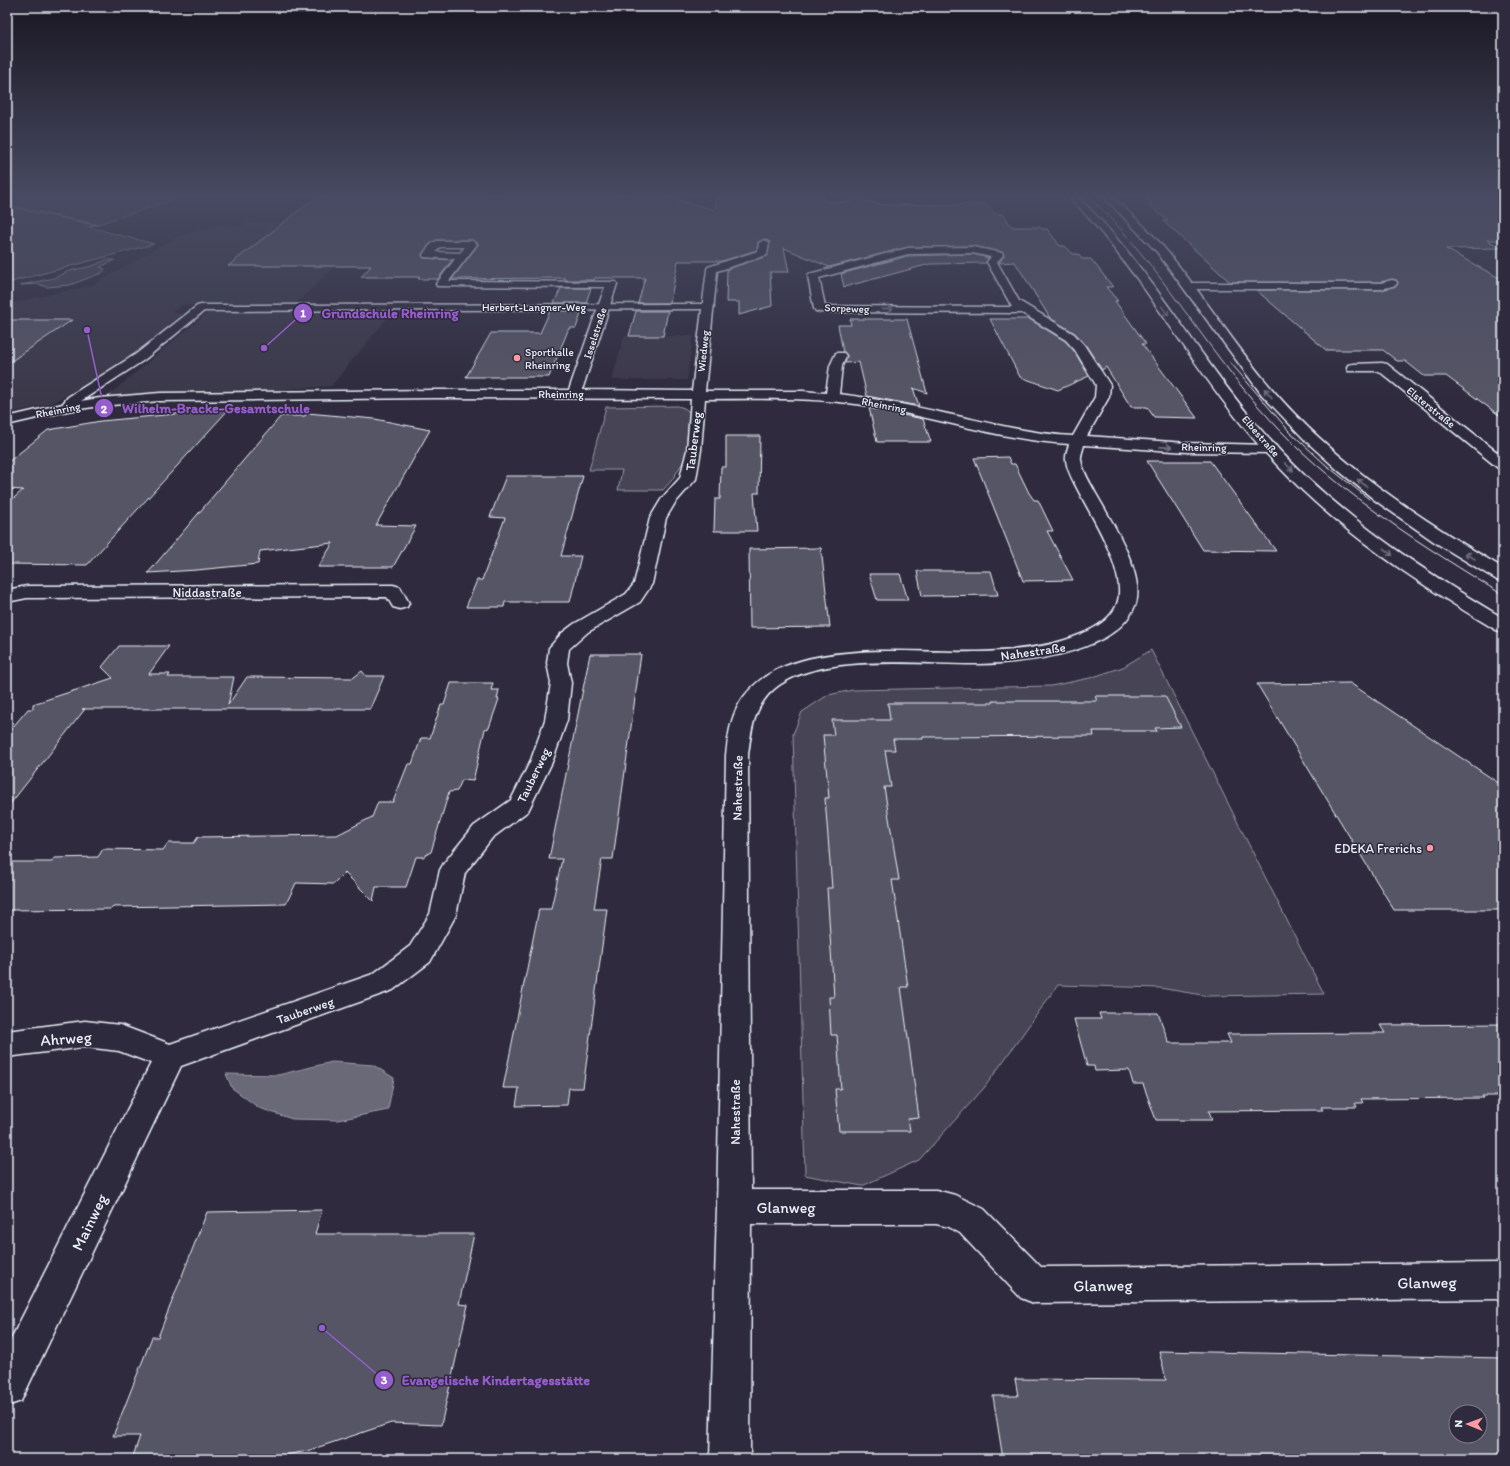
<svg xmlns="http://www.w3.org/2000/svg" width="1510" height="1466" viewBox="0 0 1510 1466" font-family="Itim,sans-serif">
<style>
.built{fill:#3b3749}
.green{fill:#464455;stroke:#979aa6}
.water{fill:#696978;stroke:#9c9fab}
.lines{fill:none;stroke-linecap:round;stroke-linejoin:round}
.stream{fill:#9c9fab;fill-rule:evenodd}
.building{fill:#575565;stroke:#e8f1f8;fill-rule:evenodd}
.pedestrian-casing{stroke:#e8f1f8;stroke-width:3}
.minor-casing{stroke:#e8f1f8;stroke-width:3}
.tertiary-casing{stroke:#e8f1f8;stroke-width:3}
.pedestrian{fill:#2f2a3d;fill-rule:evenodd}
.minor{fill:#2f2a3d;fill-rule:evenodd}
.tertiary{fill:#2f2a3d;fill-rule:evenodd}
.tram{stroke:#e8f1f8;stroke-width:1}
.oneway{stroke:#70707e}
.poi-dot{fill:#ff9aa2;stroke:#2f2a3d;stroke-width:1.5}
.labels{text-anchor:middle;stroke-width:3;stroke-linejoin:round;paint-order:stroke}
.far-street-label{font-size:11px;fill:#e8f1f8;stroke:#2f2a3d}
.far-poi-label{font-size:11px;fill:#e8f1f8;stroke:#2f2a3d;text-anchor:start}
.street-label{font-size:13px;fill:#e8f1f8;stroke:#2f2a3d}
.poi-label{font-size:13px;fill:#e8f1f8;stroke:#2f2a3d;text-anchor:end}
.near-street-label{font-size:16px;fill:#e8f1f8;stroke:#2f2a3d}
.leader{fill:none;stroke:#965dcd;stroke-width:1.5}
.callout-dot{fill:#965dcd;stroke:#2f2a3d;stroke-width:1.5}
.mark-label{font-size:12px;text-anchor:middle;font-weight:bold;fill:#fff}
.callout-label{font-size:14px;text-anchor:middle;font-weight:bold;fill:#965dcd;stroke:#2f2a3d;stroke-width:3;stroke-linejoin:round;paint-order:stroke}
</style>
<rect width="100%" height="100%" fill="#2f2a3d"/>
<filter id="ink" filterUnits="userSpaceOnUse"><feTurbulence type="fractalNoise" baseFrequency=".025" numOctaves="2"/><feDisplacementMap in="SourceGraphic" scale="8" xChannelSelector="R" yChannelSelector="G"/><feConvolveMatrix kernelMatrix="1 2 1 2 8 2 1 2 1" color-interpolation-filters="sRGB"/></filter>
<g filter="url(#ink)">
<g class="built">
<path d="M 389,216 L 295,304 L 182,305 L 171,313 L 188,313 L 127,361 L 53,403 L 7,414 L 7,304 L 93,285 L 178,236 L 224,224 L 239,227 L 247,223 L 337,223 Z"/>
<path d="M 211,310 L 394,310 L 331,386 L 100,402 Z"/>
<path d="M 624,336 L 693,336 L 687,380 L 612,380 Z"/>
</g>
<g class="green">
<path d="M 7,194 L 192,194 L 89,227 L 154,244 L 7,283 Z"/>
<path d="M 106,260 L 115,260 L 100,267 L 105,269 L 102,273 L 91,277 L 70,285 L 47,287 L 38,284 L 21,285 L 54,278 L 69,271 L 92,266 Z"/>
<path d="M 678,406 L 684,408 L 691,413 L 688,454 L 672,480 L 663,490 L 618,490 L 622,470 L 589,470 L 606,407 Z"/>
<path d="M 1151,650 L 1324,994 L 1208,996 L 1160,988 L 1058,985 L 984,1088 L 919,1160 L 862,1186 L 805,1175 L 793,734 L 802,712 L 828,695 L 853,690 L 1051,686 L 1090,678 L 1123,667 Z"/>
</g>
<path class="water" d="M 332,1062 L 373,1065 L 394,1078 L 388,1110 L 338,1120 L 292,1119 L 259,1108 L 232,1088 L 226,1074 L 278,1075 Z"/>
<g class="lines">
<path class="stream" d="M 7,205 L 97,224 L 99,225 L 97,226 L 7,207 Z"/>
</g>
<g class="building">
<path d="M 642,194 L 656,194 L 715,210 L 718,194 L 822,194 L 825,202 L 848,202 L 860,199 L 882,205 L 987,204 L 994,214 L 1003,214 L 1012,227 L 1040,227 L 1042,229 L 1047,229 L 1060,246 L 1065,246 L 1073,254 L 1078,254 L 1082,259 L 1091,259 L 1113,287 L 1106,287 L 1118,301 L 1115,301 L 1146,344 L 1142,344 L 1197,418 L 1154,417 L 1147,407 L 1131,407 L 1106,367 L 1102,370 L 1085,344 L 1075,333 L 1050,318 L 1015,262 L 999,263 L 1004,256 L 1002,252 L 973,246 L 908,247 L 829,267 L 784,248 L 789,272 L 770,272 L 772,306 L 739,315 L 739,302 L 726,302 L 727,269 L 767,256 L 770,242 L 765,239 L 758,242 L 757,250 L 722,261 L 678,261 L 670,303 L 638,303 L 645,278 L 595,278 L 594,280 L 564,280 L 565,278 L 452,279 L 478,245 L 478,243 L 472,240 L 437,240 L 428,246 L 422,254 L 424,258 L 452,260 L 438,279 L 418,279 L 420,277 L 361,277 L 371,266 L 228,266 L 316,197 L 331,197 L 333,195 L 641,195 Z"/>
<path d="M 1147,194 L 1503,194 L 1503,240 L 1487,240 L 1502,248 L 1446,249 L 1503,280 L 1503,418 L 1446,376 L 1424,376 L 1405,361 L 1397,361 L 1383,350 L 1326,350 L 1256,290 L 1381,290 L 1396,286 L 1398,282 L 1396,280 L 1392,279 L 1381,282 L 1230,282 L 1163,221 L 1168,221 L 1148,204 L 1152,204 L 1146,198 L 1152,198 Z"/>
<path d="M 973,254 L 988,258 L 986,263 L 930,264 L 844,287 L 841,274 L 908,256 Z"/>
<path d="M 561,288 L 591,288 L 586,303 L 554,303 Z"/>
<path d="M 550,311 L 582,311 L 576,328 L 569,328 L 549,377 L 466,377 L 491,333 L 540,333 Z"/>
<path d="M 636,311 L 668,311 L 663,336 L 629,336 Z"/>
<path d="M 850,319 L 907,319 L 927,393 L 913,388 L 919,406 L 867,396 L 859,362 L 845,363 L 847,355 L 843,352 L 838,325 L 851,325 Z"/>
<path d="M 990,319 L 1029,319 L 1065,341 L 1074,351 L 1089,376 L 1058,390 L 1020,377 Z"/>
<path d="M 7,320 L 72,320 L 7,364 Z"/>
<path d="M 869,408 L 923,419 L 931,442 L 877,442 Z"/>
<path d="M 229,409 L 87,565 L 7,564 L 7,504 L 23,490 L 7,489 L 7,463 L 48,430 L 101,421 Z"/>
<path d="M 307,413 L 375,419 L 430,430 L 376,525 L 416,526 L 393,567 L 318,567 L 333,543 L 260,551 L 258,564 L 197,570 L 148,573 L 281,416 L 305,416 Z"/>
<path d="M 726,436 L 760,436 L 759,493 L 754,493 L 757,531 L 714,531 L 715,499 L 720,499 L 721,467 L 726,467 Z"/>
<path d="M 1008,457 L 1011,464 L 1015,464 L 1029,493 L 1034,500 L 1038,500 L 1053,531 L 1047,531 L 1073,580 L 1023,581 L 974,458 Z"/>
<path d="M 1147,461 L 1210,461 L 1276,551 L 1203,550 Z"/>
<path d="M 506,476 L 583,476 L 561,556 L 581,556 L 570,602 L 505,602 L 504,607 L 466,607 L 477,580 L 482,580 L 505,518 L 490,517 Z"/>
<path d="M 821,548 L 830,627 L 750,628 L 749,549 Z"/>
<path d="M 917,571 L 991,571 L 998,595 L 922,596 Z"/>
<path d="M 869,574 L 900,574 L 908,600 L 877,600 Z"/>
<path d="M 119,646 L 169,646 L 149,674 L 170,674 L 168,677 L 234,677 L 228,705 L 247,677 L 353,678 L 362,671 L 366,676 L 384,676 L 370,709 L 82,709 L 85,709 L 7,808 L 7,734 L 28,709 L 33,709 L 33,704 L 113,678 L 102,667 Z"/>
<path d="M 590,654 L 641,654 L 613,859 L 602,859 L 594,909 L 607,909 L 583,1088 L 569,1088 L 567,1105 L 516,1106 L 519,1088 L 503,1088 L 539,909 L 551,909 L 562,859 L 549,859 Z"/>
<path d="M 451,683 L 493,683 L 491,690 L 499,690 L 497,699 L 499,699 L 489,728 L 485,729 L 473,781 L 462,780 L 457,791 L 449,792 L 431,852 L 423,857 L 416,857 L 406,887 L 376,887 L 373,901 L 345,873 L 334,884 L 296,883 L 286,904 L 113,907 L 111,909 L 7,910 L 7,862 L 52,862 L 54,858 L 98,857 L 103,849 L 163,850 L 168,843 L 194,843 L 198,837 L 337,835 L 372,817 L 378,802 L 393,802 L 408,764 L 412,764 L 421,738 L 430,738 L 441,705 L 444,705 Z"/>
<path d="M 1350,683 L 1503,786 L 1503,910 L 1394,910 L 1257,684 Z"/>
<path d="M 1095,696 L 1165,696 L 1181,727 L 1155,728 L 1157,731 L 1093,731 L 1094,736 L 923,737 L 923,739 L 893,739 L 895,750 L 885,750 L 891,787 L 884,787 L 899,880 L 892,880 L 908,987 L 901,987 L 919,1118 L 908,1119 L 910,1131 L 839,1131 L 835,1089 L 841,1089 L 837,1035 L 831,1035 L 829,997 L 834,997 L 827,888 L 832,888 L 825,798 L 829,798 L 823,735 L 834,735 L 832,720 L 890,720 L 888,703 L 993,703 L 992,701 L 1097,701 Z"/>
<path d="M 1099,1013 L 1158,1013 L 1169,1043 L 1231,1043 L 1227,1034 L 1385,1033 L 1380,1025 L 1503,1024 L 1503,1096 L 1482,1096 L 1484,1098 L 1361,1099 L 1363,1103 L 1355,1103 L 1357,1107 L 1321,1107 L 1323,1110 L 1209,1111 L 1212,1120 L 1156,1120 L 1143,1084 L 1133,1084 L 1129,1070 L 1095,1071 L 1094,1066 L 1087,1066 L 1074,1019 L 1101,1019 Z"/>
<path d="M 322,1210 L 315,1234 L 474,1234 L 459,1304 L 468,1305 L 441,1425 L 391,1423 L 307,1451 L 266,1459 L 132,1459 L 140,1436 L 113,1436 L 152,1337 L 158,1337 L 207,1212 Z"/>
<path d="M 1159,1351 L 1503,1358 L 1503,1459 L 1003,1459 L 993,1396 L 1018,1396 L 1015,1379 L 1166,1380 ZM 1456,1412 L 1480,1412 L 1480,1436 L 1456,1436 Z"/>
</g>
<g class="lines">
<defs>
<path id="pedestrian" d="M 708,304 L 712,305 L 714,307 L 712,309 L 204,311 L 144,360 L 78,403 C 73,409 70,412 62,410 L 60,407 L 68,397 L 136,354 L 197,306 L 201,305 Z"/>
<g id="minor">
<path d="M 764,240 L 769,243 L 767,255 L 717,271 L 705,391 L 803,391 L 826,393 L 830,366 L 836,353 L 844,353 L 846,356 L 842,366 L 839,394 C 880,399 921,408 962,417 C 998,425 1035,434 1073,436 L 1095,397 L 1096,385 L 1075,350 L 1066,340 L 1022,313 L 820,312 L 816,311 L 814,309 L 808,276 L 809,274 L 908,248 L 973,247 L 1002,253 L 1003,255 L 997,262 L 1019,301 L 1074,334 L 1084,345 L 1110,385 L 1109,397 L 1087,436 L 1187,443 L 1271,445 L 1276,446 L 1278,449 L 1276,452 L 1271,453 L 1187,452 L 1084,445 C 1083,450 1080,456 1081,460 C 1083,472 1090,482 1095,492 C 1110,519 1145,573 1136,603 C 1129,623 1112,635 1094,643 C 1058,659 1017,663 979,664 C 922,665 819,651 774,689 C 754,706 751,731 748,755 L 751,1190 L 936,1190 L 955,1195 L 984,1209 L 1041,1267 L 1503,1263 L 1503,1299 L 1034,1303 L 1021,1298 L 960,1233 L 949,1227 L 936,1224 L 751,1224 L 750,1459 L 710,1459 L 717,1207 L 726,755 C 728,738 730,721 738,706 C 776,634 911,654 979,652 C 1012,651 1048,648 1079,635 C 1094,629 1111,620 1117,604 C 1128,574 1093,519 1079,492 C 1074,482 1067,471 1066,460 C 1065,455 1068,449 1069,444 C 999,440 932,416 863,405 C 810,397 758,399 705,399 L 701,450 L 696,479 L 675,503 L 666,518 L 652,584 L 640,602 L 588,632 L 569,649 L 567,663 L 571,683 L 567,720 L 553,760 L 528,811 L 492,838 L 465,873 L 456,915 L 430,962 L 393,990 L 181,1066 L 21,1401 L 7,1406 L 7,1347 L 151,1063 L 119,1051 L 85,1047 L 7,1057 L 7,1031 L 85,1021 L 120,1025 L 170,1044 L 373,974 L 410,946 L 430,914 L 440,870 L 444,863 L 474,826 L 511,800 L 531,760 L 545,720 L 551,683 L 547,663 L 549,648 L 562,633 L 574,624 L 626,594 L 634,584 L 650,518 L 662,498 L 680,478 L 687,450 L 691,399 L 434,398 L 160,401 L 100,406 L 67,411 L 7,425 L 7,417 L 67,403 L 100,398 L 160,393 L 434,390 L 569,390 L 605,287 L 437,286 L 436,284 L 455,259 L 424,257 L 423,255 C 426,250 431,243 437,241 L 472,241 L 477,244 L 449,281 L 616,282 L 617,284 L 582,390 L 692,391 L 707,269 L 708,267 L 758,251 L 759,243 ZM 440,247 L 465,247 L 460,253 L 436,252 ZM 973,253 L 991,257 L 987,262 L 1012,307 L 825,306 L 819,278 L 908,254 Z"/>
<path d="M 1392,280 L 1396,281 L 1397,283 L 1396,285 L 1381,289 L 1188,289 L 1183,286 L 1188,283 L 1381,283 Z"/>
<path d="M 1382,363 L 1387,364 L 1503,457 L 1503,470 L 1498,468 L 1379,371 L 1348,371 L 1347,368 L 1348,365 L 1353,364 Z"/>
<path d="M 393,585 L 400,587 L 409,603 L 407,607 L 400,609 L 393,607 L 387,597 L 27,598 L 7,602 L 7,590 L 27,586 Z"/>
</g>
<g id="tertiary">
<path d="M 1067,194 L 1075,194 C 1148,263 1196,355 1262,431 C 1330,509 1415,566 1503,618 L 1503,632 L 1496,630 C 1418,583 1341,533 1278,466 C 1224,410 1183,343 1138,280 C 1124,262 1111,244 1096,226 C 1087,215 1076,205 1067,194 Z"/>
<path d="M 1101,194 L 1109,194 C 1128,212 1149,229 1165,249 C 1203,294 1234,345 1272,389 C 1336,464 1419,518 1503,568 L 1503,581 L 1497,580 L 1436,543 L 1376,501 L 1339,471 L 1307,442 L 1262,395 L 1157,252 Z"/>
</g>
</defs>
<use href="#pedestrian" class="pedestrian-casing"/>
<use href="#minor" class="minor-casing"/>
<use href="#tertiary" class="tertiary-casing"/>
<use href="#pedestrian" class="pedestrian"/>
<use href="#minor" class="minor"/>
<use href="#tertiary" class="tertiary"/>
<g class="tram">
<path d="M 1085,194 L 1109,216 L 1131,241 C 1182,302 1223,371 1278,428 C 1343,496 1424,546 1503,595"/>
<path d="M 1230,362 L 1289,431 L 1326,465 L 1369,499"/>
</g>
</g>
<defs><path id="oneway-shaft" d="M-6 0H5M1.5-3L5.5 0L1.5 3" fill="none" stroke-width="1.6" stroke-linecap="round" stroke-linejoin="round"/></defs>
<g class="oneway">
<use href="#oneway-shaft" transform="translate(887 309)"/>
<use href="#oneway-shaft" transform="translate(1165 311) rotate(54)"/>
<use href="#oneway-shaft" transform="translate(1268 393) rotate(-130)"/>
<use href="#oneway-shaft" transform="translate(1166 447) rotate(1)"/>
<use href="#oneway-shaft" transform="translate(1289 467) rotate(45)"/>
<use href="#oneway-shaft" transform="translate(1362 483) rotate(-142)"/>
<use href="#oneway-shaft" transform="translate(1388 552) rotate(37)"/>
<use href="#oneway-shaft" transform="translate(1470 556) rotate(-148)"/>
</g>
</g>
<linearGradient id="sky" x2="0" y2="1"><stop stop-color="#1a1722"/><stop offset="0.49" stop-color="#474a62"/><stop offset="1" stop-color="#474a62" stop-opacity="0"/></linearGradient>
<rect width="1510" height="399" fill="url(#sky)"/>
<g class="poi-dot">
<circle cx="517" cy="358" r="4"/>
<circle cx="1430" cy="848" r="4"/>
</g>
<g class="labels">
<g class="far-street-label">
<text x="534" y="311">Herbert-Langner-Weg</text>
<text transform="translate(847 308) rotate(2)" y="4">Sorpeweg</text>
<text transform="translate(595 333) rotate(-72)" y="4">Isselstraße</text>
<text transform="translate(703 351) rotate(-84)" y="4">Wiedweg</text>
<text x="561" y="398">Rheinring</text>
<text transform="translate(884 405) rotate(11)" y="4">Rheinring</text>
<text transform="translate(1431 407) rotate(39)" y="4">Elsterstraße</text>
<text transform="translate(58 410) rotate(-11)" y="4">Rheinring</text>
<text transform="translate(1261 436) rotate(49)" y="4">Elbestraße</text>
<text transform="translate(1204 447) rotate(1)" y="4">Rheinring</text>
</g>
<g class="far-poi-label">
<text x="525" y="356">Sporthalle<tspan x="525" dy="13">Rheinring</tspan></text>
</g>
<g class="street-label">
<text transform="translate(693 441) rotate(-83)" y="5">Tauberweg</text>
<text x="207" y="597">Niddastraße</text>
<text transform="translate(1033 651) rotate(-8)" y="5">Nahestraße</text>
<text transform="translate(533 775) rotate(-64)" y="5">Tauberweg</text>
<text transform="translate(737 788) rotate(-89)" y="5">Nahestraße</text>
<text transform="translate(305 1010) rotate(-19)" y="5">Tauberweg</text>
<text transform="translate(735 1112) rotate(-90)" y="5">Nahestraße</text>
</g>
<g class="poi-label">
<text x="1422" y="853">EDEKA Frerichs</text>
</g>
<g class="near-street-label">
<text transform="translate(66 1038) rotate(-4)" y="6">Ahrweg</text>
<text x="786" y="1213">Glanweg</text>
<text transform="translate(89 1222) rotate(-64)" y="6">Mainweg</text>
<text transform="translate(1427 1282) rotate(-1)" y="6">Glanweg</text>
<text transform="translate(1103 1285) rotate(-1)" y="6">Glanweg</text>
</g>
</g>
<path class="leader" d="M264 348L303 313M87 330L104 408M322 1328L384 1380"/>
<g class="callout-dot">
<circle cx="264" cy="348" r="4"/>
<circle cx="87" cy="330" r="4"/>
<circle cx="322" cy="1328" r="4"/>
<circle cx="303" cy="313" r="10"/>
<circle cx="104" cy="408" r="10"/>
<circle cx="384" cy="1380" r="10"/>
</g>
<g class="mark-label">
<text x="303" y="317">1</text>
<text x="104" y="413">2</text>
<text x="384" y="1384">3</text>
</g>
<g class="callout-label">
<text x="390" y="318">Grundschule Rheinring</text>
<text x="216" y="413">Wilhelm-Bracke-Gesamtschule</text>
<text x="496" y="1385">Evangelische Kindertagesstätte</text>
</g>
<rect width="1510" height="1466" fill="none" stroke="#2f2a3d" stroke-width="24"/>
<rect x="12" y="12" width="1486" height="1442" fill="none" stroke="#e8f1f8" stroke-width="1.5" filter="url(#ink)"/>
<g transform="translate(1468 1424) rotate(271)"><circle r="19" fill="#2f2a3d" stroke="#797a88"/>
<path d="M0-3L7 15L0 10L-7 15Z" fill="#ff9aa2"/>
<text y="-6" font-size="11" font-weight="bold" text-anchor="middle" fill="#e8f1f8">N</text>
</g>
</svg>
